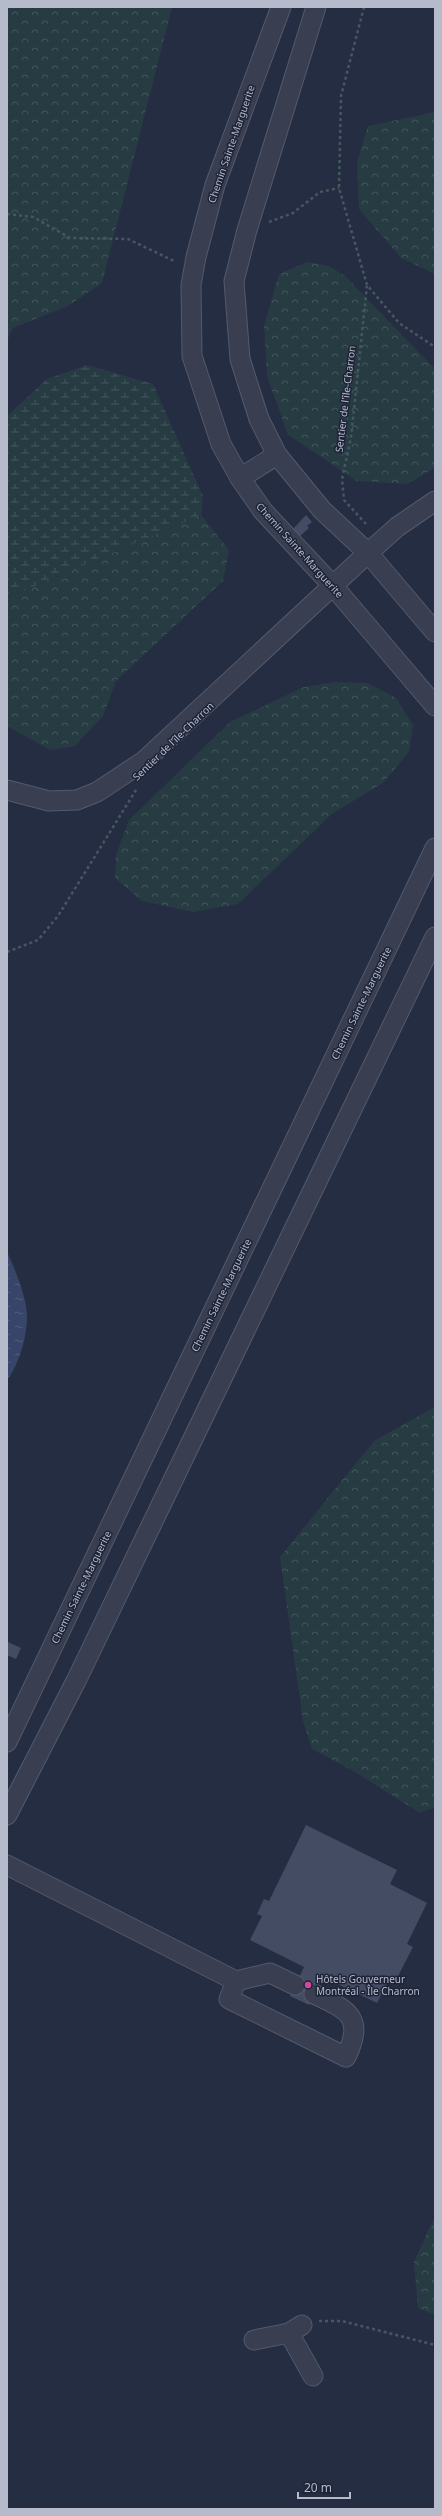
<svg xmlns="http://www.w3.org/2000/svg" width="442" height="2516" viewBox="0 0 442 2516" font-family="'Noto Sans',sans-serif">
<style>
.forest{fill:url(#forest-crowns)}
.wetland{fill:url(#wetland-marsh)}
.water{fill:url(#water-ripples)}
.building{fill:#444c64}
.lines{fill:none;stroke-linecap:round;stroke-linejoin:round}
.minor-casing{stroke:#545a6c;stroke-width:21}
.path{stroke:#45585f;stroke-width:2.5;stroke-dasharray:3 3;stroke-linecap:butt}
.minor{stroke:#393f51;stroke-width:19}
.hotel-dot{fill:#d1479c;stroke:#1e2437;stroke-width:1.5}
.labels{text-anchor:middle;stroke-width:3;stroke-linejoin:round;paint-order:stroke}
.street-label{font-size:10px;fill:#b6bbcc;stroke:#1e2437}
.poi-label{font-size:10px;fill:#b6bbcc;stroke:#1e2437;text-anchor:start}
</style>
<defs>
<pattern id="forest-crowns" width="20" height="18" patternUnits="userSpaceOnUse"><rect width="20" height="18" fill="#273b43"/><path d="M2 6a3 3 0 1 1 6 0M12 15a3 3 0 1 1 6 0" fill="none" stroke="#44555d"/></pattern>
<pattern id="wetland-marsh" width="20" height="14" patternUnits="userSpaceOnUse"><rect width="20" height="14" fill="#273b43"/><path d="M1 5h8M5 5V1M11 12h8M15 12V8" fill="none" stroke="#44555d"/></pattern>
<pattern id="water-ripples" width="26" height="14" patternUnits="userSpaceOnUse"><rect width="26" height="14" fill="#38456a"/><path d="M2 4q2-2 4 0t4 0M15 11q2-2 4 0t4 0" fill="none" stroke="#535e7e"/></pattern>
</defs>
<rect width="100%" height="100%" fill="#252d42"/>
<g class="forest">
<path d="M 7,7 L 172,7 L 102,283 L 68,306 L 13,328 L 7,341 Z"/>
<path d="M 435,112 L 435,274 L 401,258 L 359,209 L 357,162 L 368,126 Z"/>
<path d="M 307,262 L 329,266 L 345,276 L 435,369 L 435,468 L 407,484 L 357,481 L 288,435 L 267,376 L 264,326 L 279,274 Z"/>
<path d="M 201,515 L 229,550 L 223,581 L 116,681 L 103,716 L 75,746 L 50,750 L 7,726 L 7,598 Z"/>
<path d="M 335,682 L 368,683 L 396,698 L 413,725 L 409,752 L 383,783 L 333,813 L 238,904 L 193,912 L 142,901 L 115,878 L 116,855 L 129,820 L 230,722 L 304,687 Z"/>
<path d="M 435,1407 L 435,1807 L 420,1813 L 355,1772 L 312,1749 L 303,1721 L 280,1557 L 374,1441 Z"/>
<path d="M 433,2220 L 435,2220 L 435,2315 L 418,2308 L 414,2262 Z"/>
</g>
<path class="wetland" d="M 87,365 L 153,384 L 203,496 L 201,515 L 7,598 L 7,416 L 47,379 Z"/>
<path class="water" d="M 7,1252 C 15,1269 27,1298 27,1317 C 27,1337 19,1364 7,1380 Z"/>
<g class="building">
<path d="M 306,515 L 312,522 L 307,526 L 309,528 L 299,537 L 293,529 Z"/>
<path d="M 8,1642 L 21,1648 L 16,1659 L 7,1655 Z"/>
<path d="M 306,1825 L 397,1870 L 390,1884 L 427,1903 L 407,1944 L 413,1947 L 395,1982 L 389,1979 L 377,2003 L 323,1977 L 309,2005 L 290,1996 L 304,1967 L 250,1940 L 262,1916 L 257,1914 L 264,1899 L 269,1901 Z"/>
</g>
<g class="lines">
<defs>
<g id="minor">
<path d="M 281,7 L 215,185 L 196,257 L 191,285 L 192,356 L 221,444 L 240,478 L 263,511 L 333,586 L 435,706"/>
<path d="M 316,7 L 247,230 L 234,281 L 240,359 L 259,419 L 277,455 L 322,510 L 368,553 L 435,632"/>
<path d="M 240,478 L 277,455"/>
<path d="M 7,790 L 49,801 L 77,800 L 97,792 L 144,761 L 368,553 L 397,527 L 435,501"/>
<path d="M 7,1742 L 435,848"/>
<path d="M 7,1815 L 77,1679 L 435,937"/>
<path d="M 7,1865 L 236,1981 L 270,1973 L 295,1985"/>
<path d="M 236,1981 L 229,1999 L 346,2057 C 365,2017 348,2010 314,1994"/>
<path d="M 289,2333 L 313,2376"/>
<path d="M 254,2340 L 289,2333 L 302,2325"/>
</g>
</defs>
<use href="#minor" class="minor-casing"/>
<g class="path">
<path d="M 364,7 L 341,96 L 339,188 L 367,285 L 399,323 L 435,347"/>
<path d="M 7,214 L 33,217 L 70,238 L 128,239 L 176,262"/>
<path d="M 269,222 L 293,213 L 320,192 L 339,188"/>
<path d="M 366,524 L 344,500 L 342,479 L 351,437 L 367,286"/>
<path d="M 7,952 L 38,940 L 58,916 L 136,790"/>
<path d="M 319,2321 L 342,2321 L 435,2345"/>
</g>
<use href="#minor" class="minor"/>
</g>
<circle class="hotel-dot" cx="308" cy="1985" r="4"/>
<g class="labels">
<g class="street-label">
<text transform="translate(231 144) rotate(-71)" y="4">Chemin Sainte-Marguerite</text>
<text transform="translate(345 399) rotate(-83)" y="4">Sentier de l'île-Charron</text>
<text transform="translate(300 550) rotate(48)" y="4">Chemin Sainte-Marguerite</text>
<text transform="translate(173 741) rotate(-44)" y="4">Sentier de l'île-Charron</text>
<text transform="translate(361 1003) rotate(-64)" y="4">Chemin Sainte-Marguerite</text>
<text transform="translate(221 1295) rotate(-64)" y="4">Chemin Sainte-Marguerite</text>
<text transform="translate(81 1587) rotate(-64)" y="4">Chemin Sainte-Marguerite</text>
</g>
<g class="poi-label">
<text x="316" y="1983">Hôtels Gouverneur<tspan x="316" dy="12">Montréal - Île Charron</tspan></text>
</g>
</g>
<rect width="442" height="2516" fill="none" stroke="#b6bbcc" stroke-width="16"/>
<path d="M298 2492v6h52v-6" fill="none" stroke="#b6bbcc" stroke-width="2"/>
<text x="304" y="2492" font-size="12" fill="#b6bbcc" stroke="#1e2437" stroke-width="3" paint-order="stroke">20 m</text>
</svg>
